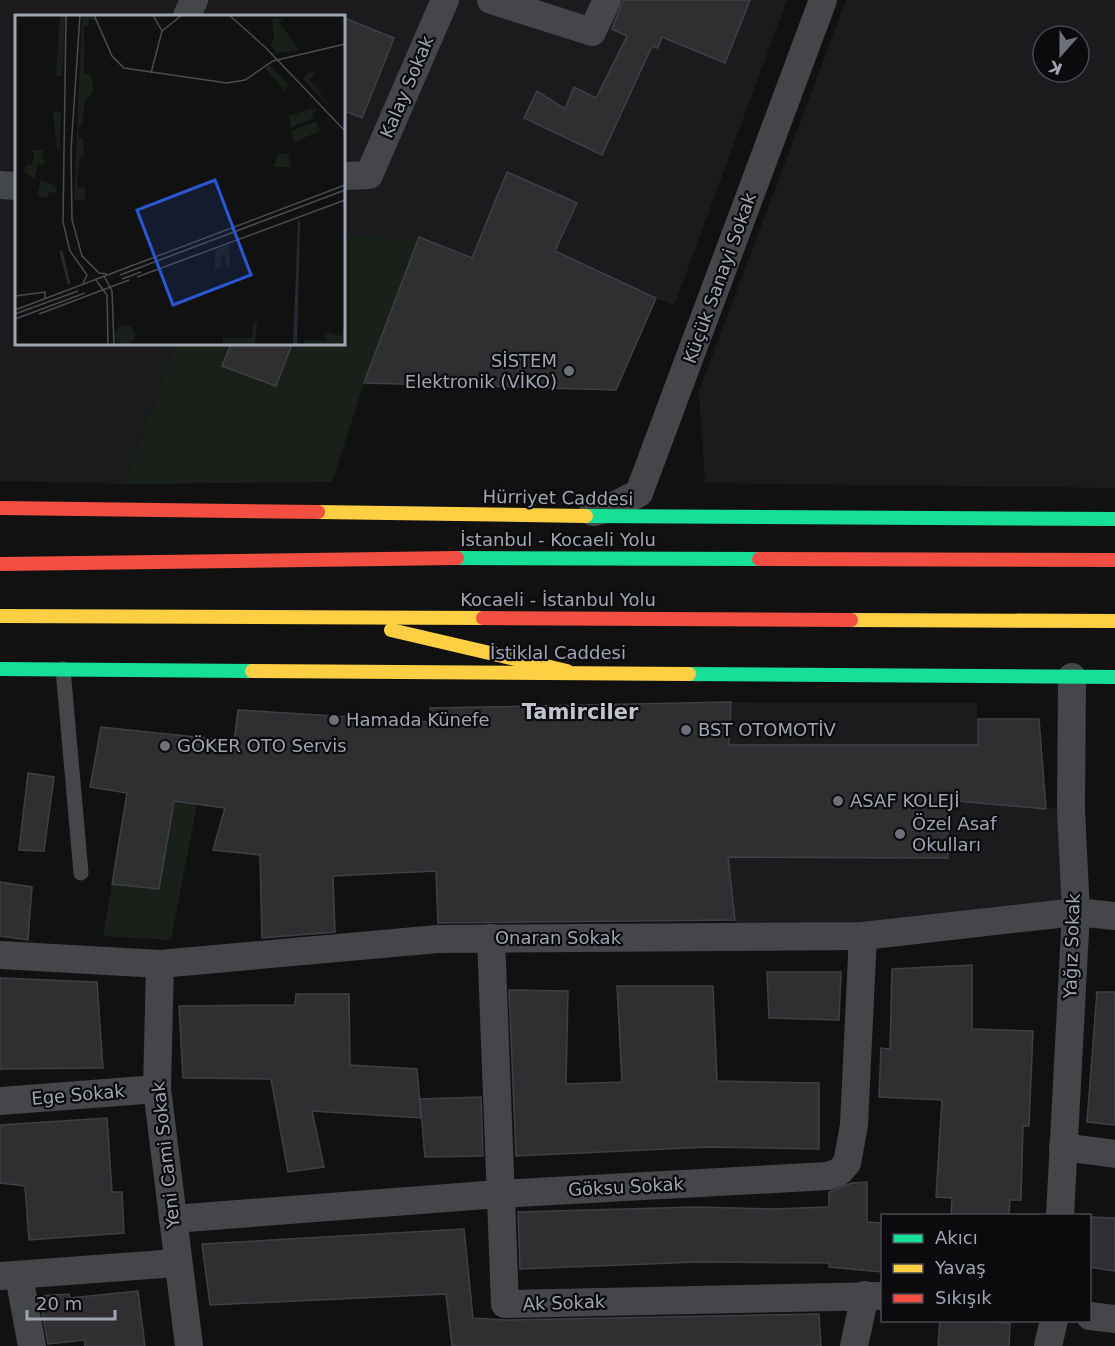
<svg xmlns="http://www.w3.org/2000/svg" width="1115" height="1346" viewBox="0 0 1115 1346" font-family="'DejaVu Sans',sans-serif">
<style>
.built{fill:#1b1b1d;fill-rule:evenodd}
.green{fill:#19201a}
.building{fill:#2f2f31;stroke:#3f4045;stroke-width:1.5}
.lines{fill:none;stroke-linecap:round;stroke-linejoin:round}
.lane{stroke:#45464a;stroke-width:15}
.street{stroke:#45464a;stroke-width:28}
.fast{stroke:#16e098;stroke-width:14}
.slow{stroke:#ffcf43;stroke-width:14}
.jam{stroke:#f24e42;stroke-width:14}
.poi-dot{fill:#6e717b;stroke:#0b0b0d;stroke-width:2}
.labels{text-anchor:middle;stroke-width:4.5;stroke-linejoin:round;paint-order:stroke}
.street-label{font-size:18px;fill:#a0a5b4;stroke:#0b0b0d}
.poi-label{font-size:18px;fill:#a0a5b4;stroke:#0b0b0d;text-anchor:start}
.quarter-label{font-size:21px;font-weight:bold;fill:#c1c4d0;stroke:#0b0b0d}
.inset-river{fill:none;stroke:#242b33;stroke-width:3}
.inset-road{fill:none;stroke:#4a4c52;stroke-width:1.5}
.view{fill:#2a57d4;fill-opacity:0.15;stroke:#2a57d4;stroke-width:3}
.inset-edge{fill:none;stroke:#a0a5b4;stroke-width:3}
</style>
<rect width="100%" height="100%" fill="#111"/>
<g class="built">
<path d="M 0,0 L 787,0 L 674,306 L 555,251 L 540,285 L 419,237 L 344,236 L 344,16 L 16,16 L 16,344 L 175,344 L 125,484 L 0,481 Z"/>
<path d="M 846,0 L 1115,0 L 1115,488 L 705,483 L 699,391 ZM 1043,36 L 1079,36 L 1079,72 L 1043,72 Z"/>
<path d="M 731,702 L 977,703 L 977,802 L 1071,810 L 1076,912 L 736,938 L 728,857 Z"/>
</g>
<g class="green">
<path d="M 344,236 L 419,237 L 364,383 L 332,482 L 125,484 L 175,344 L 231,344 L 223,366 L 276,386 L 292,344 L 344,344 Z"/>
<path d="M 174,801 L 197,804 L 171,940 L 103,936 L 112,884 L 159,889 Z"/>
</g>
<g class="building">
<path d="M 623,0 L 750,0 L 725,63 L 662,37 L 658,48 L 652,46 L 602,155 L 524,118 L 537,91 L 565,109 L 574,87 L 596,98 L 627,36 L 612,29 Z"/>
<path d="M 344,18 L 394,38 L 362,118 L 344,111 Z"/>
<path d="M 507,172 L 577,203 L 555,251 L 656,298 L 616,390 L 364,383 L 419,237 L 472,258 Z"/>
<path d="M 231,344 L 292,344 L 276,386 L 222,366 Z"/>
<path d="M 731,702 L 729,745 L 978,745 L 978,719 L 1039,719 L 1046,809 L 947,800 L 948,858 L 728,857 L 735,920 L 438,923 L 436,871 L 333,876 L 335,932 L 262,938 L 260,855 L 213,850 L 225,808 L 174,801 L 159,889 L 112,884 L 127,793 L 90,787 L 101,727 L 234,741 L 238,710 L 431,722 L 430,708 Z"/>
<path d="M 28,773 L 54,777 L 44,851 L 19,850 Z"/>
<path d="M 0,882 L 32,887 L 28,940 L 0,936 Z"/>
<path d="M 972,965 L 972,1029 L 1033,1031 L 1029,1126 L 1023,1126 L 1021,1200 L 1010,1200 L 1009,1215 L 951,1215 L 952,1198 L 936,1197 L 942,1100 L 879,1097 L 881,1048 L 890,1049 L 892,969 Z"/>
<path d="M 767,972 L 841,972 L 839,1020 L 769,1018 Z"/>
<path d="M 0,978 L 97,982 L 103,1068 L 0,1069 Z"/>
<path d="M 617,986 L 713,986 L 717,1081 L 819,1083 L 819,1149 L 709,1147 L 516,1156 L 509,990 L 568,991 L 566,1084 L 622,1082 Z"/>
<path d="M 1097,992 L 1115,992 L 1115,1125 L 1087,1122 Z"/>
<path d="M 296,994 L 349,994 L 350,1065 L 417,1069 L 421,1118 L 312,1111 L 324,1167 L 288,1172 L 271,1079 L 183,1078 L 179,1006 L 295,1005 Z"/>
<path d="M 481,1097 L 483,1156 L 425,1157 L 420,1099 Z"/>
<path d="M 107,1118 L 112,1192 L 122,1192 L 124,1233 L 29,1240 L 25,1186 L 0,1183 L 0,1125 Z"/>
<path d="M 867,1182 L 867,1222 L 882,1223 L 882,1272 L 829,1267 L 829,1263 L 698,1262 L 520,1269 L 518,1212 L 696,1207 L 774,1209 L 829,1207 L 829,1192 L 852,1183 Z"/>
<path d="M 1089,1217 L 1115,1218 L 1115,1271 L 1089,1267 Z"/>
<path d="M 464,1229 L 473,1318 L 505,1320 L 819,1314 L 821,1346 L 452,1346 L 446,1294 L 210,1305 L 202,1244 Z"/>
<path d="M 138,1291 L 145,1346 L 85,1346 L 85,1340 L 48,1344 L 39,1296 L 69,1294 L 70,1298 Z"/>
<path d="M 940,1320 L 984,1320 L 1010,1324 L 1009,1346 L 938,1346 Z"/>
</g>
<g class="lines">
<path class="lane" d="M 63,669 L 81,873"/>
<g class="street">
<path d="M 491,0 L 592,32 L 607,0"/>
<path d="M 187,16 L 194,0"/>
<path d="M 344,176 L 369,175 L 445,0"/>
<path d="M 0,185 L 16,186"/>
<path d="M 593,512 L 610,508 L 639,493 L 823,0"/>
<path d="M 491,938 L 505,1304 L 882,1296"/>
<path d="M 0,955 L 160,964 L 438,939 L 863,936 L 1076,912 L 1115,916"/>
<path d="M 160,964 L 157,1089 L 189,1346"/>
<path d="M 0,1101 L 157,1089"/>
<path d="M 1063,1147 L 1115,1154"/>
<path d="M 1060,1216 L 1076,912 L 1071,810 L 1072,677"/>
<path d="M 173,1219 L 499,1194 L 828,1176 L 839,1172 L 847,1163 L 854,1125 L 863,936"/>
<path d="M 0,1276 L 177,1263"/>
<path d="M 19,1276 L 32,1346"/>
<path d="M 1090,1316 L 1115,1319"/>
<path d="M 854,1346 L 865,1295"/>
<path d="M 1048,1346 L 1054,1320"/>
</g>
<g class="fast">
<path d="M 586,516 L 1115,519"/>
<path d="M 457,558 L 759,559"/>
<path d="M 0,669 L 252,671"/>
<path d="M 689,674 L 1115,677"/>
</g>
<g class="slow">
<path d="M 318,512 L 586,516"/>
<path d="M 0,616 L 483,618"/>
<path d="M 851,620 L 1115,621"/>
<path d="M 391,630 L 567,671"/>
<path d="M 252,671 L 689,674"/>
</g>
<g class="jam">
<path d="M 0,508 L 318,512"/>
<path d="M 759,559 L 1115,560"/>
<path d="M 0,564 L 457,558"/>
<path d="M 483,618 L 851,620"/>
</g>
</g>
<g class="poi-dot">
<circle cx="569" cy="371" r="6"/>
<circle cx="334" cy="720" r="6"/>
<circle cx="686" cy="730" r="6"/>
<circle cx="165" cy="746" r="6"/>
<circle cx="838" cy="801" r="6"/>
<circle cx="900" cy="834" r="6"/>
</g>
<g class="labels">
<g class="street-label">
<text transform="translate(407 87) rotate(-67)" y="6">Kalay Sokak</text>
<text transform="translate(720 278) rotate(-70)" y="6">Küçük Sanayi Sokak</text>
<text transform="translate(558 498) rotate(1)" y="6">Hürriyet Caddesi</text>
<text x="558" y="546">İstanbul - Kocaeli Yolu</text>
<text x="558" y="606">Kocaeli - İstanbul Yolu</text>
<text x="558" y="659">İstiklal Caddesi</text>
<text x="558" y="944">Onaran Sokak</text>
<text transform="translate(1072 946) rotate(-88)" y="6">Yağız Sokak</text>
<text transform="translate(78 1095) rotate(-5)" y="6">Ege Sokak</text>
<text transform="translate(166 1155) rotate(-96)" y="6">Yeni Cami Sokak</text>
<text transform="translate(626 1187) rotate(-3)" y="6">Göksu Sokak</text>
<text transform="translate(564 1303) rotate(-2)" y="6">Ak Sokak</text>
</g>
<g class="poi-label">
<text x="557" y="367" text-anchor="end">SİSTEM<tspan x="557" dy="21">Elektronik (VİKO)</tspan></text>
<text x="346" y="726">Hamada Künefe</text>
<text x="698" y="736">BST OTOMOTİV</text>
<text x="177" y="752">GÖKER OTO Servis</text>
<text x="850" y="807">ASAF KOLEJİ</text>
<text x="912" y="830">Özel Asaf<tspan x="912" dy="21">Okulları</tspan></text>
</g>
<g class="quarter-label">
<text x="580" y="719">Tamirciler</text>
</g>
</g>
<g transform="translate(15 15)">
<rect width="330" height="330" fill="#111"/>
<path d="M 45,0 L 50,0 L 47,61 L 41,61 ZM 67,0 L 77,0 L 83,7 L 74,4 L 73,11 L 69,11 L 69,59 L 75,59 L 79,75 L 70,86 L 67,111 L 63,112 L 64,123 L 68,122 L 69,141 L 65,143 L 62,165 L 63,173 L 70,172 L 70,185 L 59,185 ZM 257,3 L 268,4 L 264,7 L 284,35 L 258,39 L 261,36 L 255,30 L 259,24 ZM 254,50 L 273,69 L 270,77 L 250,53 ZM 296,55 L 300,60 L 294,64 L 298,69 L 305,66 L 299,71 L 303,76 L 310,72 L 304,78 L 312,87 L 317,83 L 312,89 L 320,98 L 288,64 ZM 295,94 L 302,95 L 297,99 L 300,102 L 276,113 L 274,101 ZM 38,96 L 46,97 L 45,134 L 42,133 ZM 301,106 L 305,116 L 279,127 L 276,116 ZM 15,135 L 28,135 L 26,143 L 30,145 L 28,150 L 23,149 L 19,164 L 9,156 L 11,150 L 17,150 L 19,138 ZM 273,138 L 276,152 L 259,152 L 263,139 ZM 26,165 L 42,171 L 41,178 L 34,177 L 32,183 L 22,180 ZM 214,229 L 215,251 L 211,252 L 210,240 L 207,240 L 206,252 L 200,254 L 200,235 ZM 238,308 L 242,308 L 240,330 L 208,330 L 208,323 L 237,323 ZM100 320a10 10 0 1 1 20 0a10 10 0 1 1-20 0ZM 328,313 L 330,330 L 289,330 L 289,325 L 311,326 L 309,317 L 327,321 Z" fill="#19201a"/>
<path d="M 285,206 L 282,330 L 278,330 L 283,207 Z" fill="#242b33"/>
<path class="inset-river" d="M 46,236 L 54,269"/>
<path class="inset-road" d="M 51,0 L 48,207 L 55,236 L 72,260 L 68,268M 65,0 L 56,135 L 57,205 L 67,241 L 84,258 L 92,259M 79,0 L 97,41 L 109,53 L 212,68 L 230,65 L 258,46 L 330,29M 214,0 L 251,33 L 330,116M 147,16 L 167,0M 136,58 L 147,16 L 138,0M 105,260 L 330,175M 89,261 L 97,276 L 99,330M 122,262 L 330,185M 80,264 L 92,280 L 93,330M 107,264 L 126,257M 0,281 L 30,277 L 30,283M 0,295 L 330,170M 0,299 L 63,276M 24,299 L 114,265M 0,304 L 70,278"/>
<path class="view" d="M 200,165 L 236,260 L 158,290 L 122,195 Z"/>
<rect width="330" height="330" class="inset-edge"/>
</g>
<rect x="881" y="1214" width="210" height="108" fill="#0b0b0d" stroke="#474950" stroke-width="1.5"/>
<rect x="893" y="1234" width="30" height="9" fill="#16e098" stroke="#474950" stroke-width="1.5"/>
<text x="935" y="1244" font-size="18" fill="#a0a5b4">Akıcı</text>
<rect x="893" y="1264" width="30" height="9" fill="#ffcf43" stroke="#474950" stroke-width="1.5"/>
<text x="935" y="1274" font-size="18" fill="#a0a5b4">Yavaş</text>
<rect x="893" y="1294" width="30" height="9" fill="#f24e42" stroke="#474950" stroke-width="1.5"/>
<text x="935" y="1304" font-size="18" fill="#a0a5b4">Sıkışık</text>
<g transform="translate(1061 54) rotate(201)"><circle r="28" fill="#0b0b0d" stroke="#474950" stroke-width="1.5"/>
<path d="M0-4.5L10 22L0 15L-10 22Z" fill="#6e717b"/>
<text y="-9" font-size="16" font-weight="bold" text-anchor="middle" fill="#a0a5b4">K</text>
</g>
<path d="M27 1310v9h88v-9" fill="none" stroke="#a0a5b4" stroke-width="3"/>
<text x="36" y="1310" font-size="18" fill="#a0a5b4" stroke="#0b0b0d" stroke-width="4.5" paint-order="stroke">20 m</text>
</svg>
